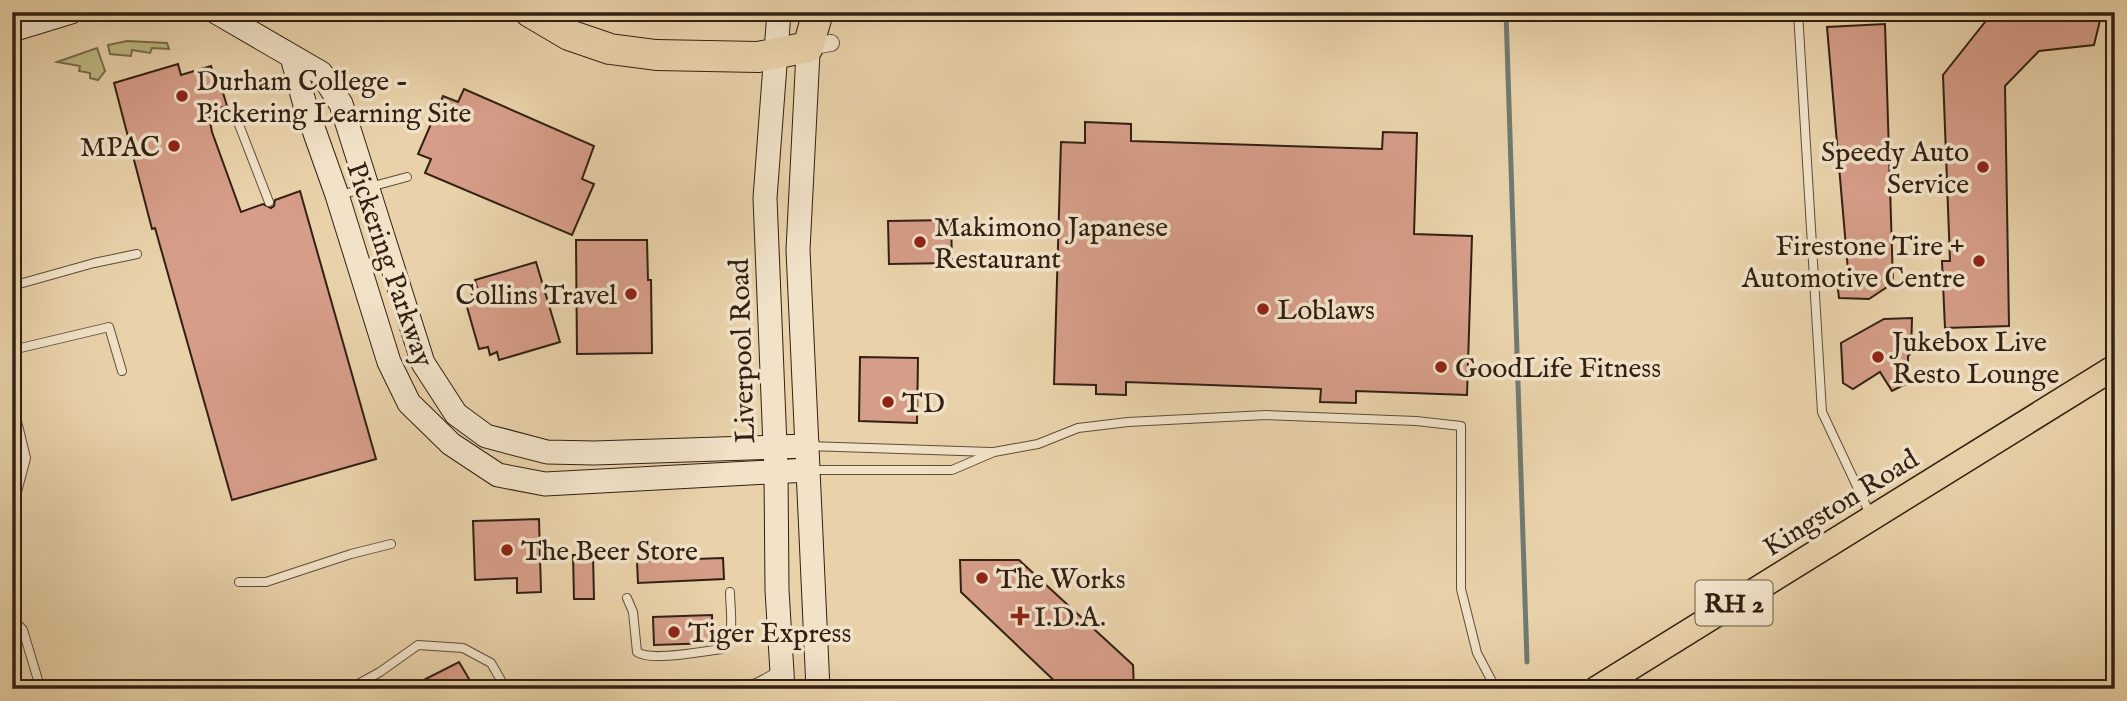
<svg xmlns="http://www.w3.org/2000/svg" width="2127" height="701" viewBox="0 0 2127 701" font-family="'IM FELL English',serif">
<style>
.green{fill:#beba84;stroke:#786d4c;stroke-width:2}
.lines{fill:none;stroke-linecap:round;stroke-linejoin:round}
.stream{stroke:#707a71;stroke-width:5}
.building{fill:#d69d88;stroke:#322014;stroke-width:2}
.lane-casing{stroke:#604c3a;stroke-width:10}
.street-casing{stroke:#604c3a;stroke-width:18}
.secondary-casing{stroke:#322014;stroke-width:25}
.primary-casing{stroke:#322014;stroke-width:27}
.highway-casing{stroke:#322014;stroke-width:32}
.lane{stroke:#f1e2c8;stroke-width:8}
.street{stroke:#f1e2c8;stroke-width:16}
.secondary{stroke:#f1e2c8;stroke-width:23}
.primary{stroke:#e9d2aa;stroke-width:24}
.highway{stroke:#e9d2aa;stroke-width:30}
.poi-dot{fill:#8f2418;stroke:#f1e2c8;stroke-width:2.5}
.labels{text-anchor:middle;stroke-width:7;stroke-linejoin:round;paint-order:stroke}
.shield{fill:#f1e2c8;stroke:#6b5a4a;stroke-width:2}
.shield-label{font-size:26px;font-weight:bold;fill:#322014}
.poi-label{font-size:28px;fill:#322014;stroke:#f1e2c8;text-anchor:start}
.street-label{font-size:28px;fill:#322014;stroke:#f1e2c8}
</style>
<rect width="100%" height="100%" fill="#e9d2aa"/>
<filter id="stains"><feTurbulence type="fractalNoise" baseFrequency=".00286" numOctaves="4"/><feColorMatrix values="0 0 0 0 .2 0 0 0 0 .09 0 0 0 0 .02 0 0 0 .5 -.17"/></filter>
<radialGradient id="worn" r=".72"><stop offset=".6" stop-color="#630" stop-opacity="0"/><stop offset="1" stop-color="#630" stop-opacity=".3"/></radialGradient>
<g class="green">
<path d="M 127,41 L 167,43 L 169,49 L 152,48 L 150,53 L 132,50 L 131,56 L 110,54 L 108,45 Z"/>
<path d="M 97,48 L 105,71 L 98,80 L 90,78 L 90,73 L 79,71 L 80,66 L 57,62 Z"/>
</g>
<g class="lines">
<path class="stream" d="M 1506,12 L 1527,662"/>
</g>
<g class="building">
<path d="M 1993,12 L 2102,12 L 2094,45 L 2039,51 L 2005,86 L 2009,326 L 1945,328 L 1942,261 L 1950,261 L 1943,75 Z"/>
<path d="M 1885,24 L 1893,283 L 1869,299 L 1839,298 L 1837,281 L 1849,282 L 1827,27 Z"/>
<path d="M 178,64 L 181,75 L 211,66 L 213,74 L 217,73 L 227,106 L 208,111 L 212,132 L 241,212 L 263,204 L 271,208 L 274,206 L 275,200 L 300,191 L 376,459 L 232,500 L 155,228 L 152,229 L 114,83 Z"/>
<path d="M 464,89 L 594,146 L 582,179 L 594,184 L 572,235 L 425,173 L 431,159 L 418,154 L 443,96 L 458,102 Z"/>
<path d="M 1085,122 L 1131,124 L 1131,141 L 1382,149 L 1383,132 L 1417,133 L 1414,234 L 1472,236 L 1467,395 L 1356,391 L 1356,403 L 1320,402 L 1321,389 L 1126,382 L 1126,395 L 1096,394 L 1096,385 L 1054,384 L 1061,142 L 1085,143 Z"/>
<path d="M 951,220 L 952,263 L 889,264 L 888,221 Z"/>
<path d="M 576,240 L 647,240 L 648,280 L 651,280 L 652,353 L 577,354 Z"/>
<path d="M 536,262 L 560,342 L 499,360 L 497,352 L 490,355 L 488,347 L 479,349 L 465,300 L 473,298 L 470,289 L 477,287 L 475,280 Z"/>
<path d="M 1912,318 L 1911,353 L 1908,356 L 1908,383 L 1892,391 L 1880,372 L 1853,389 L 1843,383 L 1841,343 L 1884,319 Z"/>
<path d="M 860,357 L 918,358 L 917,423 L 859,421 Z"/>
<path d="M 539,519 L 541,592 L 517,593 L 517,578 L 475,580 L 473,521 Z"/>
<path d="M 573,555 L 593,555 L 594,599 L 574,599 Z"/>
<path d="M 723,558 L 724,579 L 638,583 L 637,561 Z"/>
<path d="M 960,560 L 1019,560 L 1133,665 L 1134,689 L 1063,689 L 961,592 Z"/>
<path d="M 712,615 L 713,643 L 654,645 L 653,617 Z"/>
<path d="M 459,662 L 475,689 L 406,689 Z"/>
</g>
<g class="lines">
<defs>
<g id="lane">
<path d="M 1798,12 L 1822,412 L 1870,514"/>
<path d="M 236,117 L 269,202"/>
<path d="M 340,195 L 407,177"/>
<path d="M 12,286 L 94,263 L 137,254"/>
<path d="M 12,350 L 109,327 L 122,371"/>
<path d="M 12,401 L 26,458 L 17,492 L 12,493"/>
<path d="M 808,446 L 991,452"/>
<path d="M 811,470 L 952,470 L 994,452 L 1038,444 L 1078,428 L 1128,422 L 1266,415 L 1416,421 L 1461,426 L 1461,589 L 1477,653 L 1496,689"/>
<path d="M 239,582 L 266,582 L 351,554 L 391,544"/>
<path d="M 627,598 L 633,612 L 637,652 C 650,662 704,651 722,649 C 736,637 730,610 730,592"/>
<path d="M 12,618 L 23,630 L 38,680 L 37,689"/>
<path d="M 349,689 L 380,672 L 418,645 L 463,648 L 491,663 L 506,689"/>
<path d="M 728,689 C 748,688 761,682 777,671"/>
</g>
<path id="street" d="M 808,47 L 831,43"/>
<g id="secondary">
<path d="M 216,12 L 321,73 L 341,104 L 423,363 L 456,414 L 486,436 L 547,452 L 594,453 L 808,446"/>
<path d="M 779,12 L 765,198 L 776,471 L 777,590 L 783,689"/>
<path d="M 12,30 L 71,12"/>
<path d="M 809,33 L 798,250 L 818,689"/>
<path d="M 292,57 L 305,105 L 337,195 L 389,362 L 409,403 L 451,444 L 498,475 L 545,484 L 808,470"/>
</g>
<path id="primary" d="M 1596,689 L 2115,367"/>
<path id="highway" d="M 530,12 L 569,35 L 610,49 L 656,55 L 758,57 L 808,47 L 818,12"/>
</defs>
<use href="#lane" class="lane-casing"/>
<use href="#street" class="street-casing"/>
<use href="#secondary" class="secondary-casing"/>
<use href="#primary" class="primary-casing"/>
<use href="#highway" class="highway-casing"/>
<use href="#lane" class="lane"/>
<use href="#street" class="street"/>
<use href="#secondary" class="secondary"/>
<use href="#primary" class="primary"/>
<use href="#highway" class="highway"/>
</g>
<g class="poi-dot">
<circle cx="182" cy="96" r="7"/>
<circle cx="174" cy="146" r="7"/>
<circle cx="1983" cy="167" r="7"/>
<circle cx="920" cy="242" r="7"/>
<circle cx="1979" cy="261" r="7"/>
<circle cx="631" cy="294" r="7"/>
<circle cx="1263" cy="309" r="7"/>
<circle cx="1878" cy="357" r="7"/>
<circle cx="1441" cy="367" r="7"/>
<circle cx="888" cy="402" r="7"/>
<circle cx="507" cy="550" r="7"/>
<circle cx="982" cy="578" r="7"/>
<path d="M1016.5 605.5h7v7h7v7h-7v7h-7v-7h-7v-7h7z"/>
<circle cx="674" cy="632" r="7"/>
</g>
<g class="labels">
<rect class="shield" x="1695.5" y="580.5" width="77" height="45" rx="5"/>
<g class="shield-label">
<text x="1734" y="612">RH 2</text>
</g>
<g class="poi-label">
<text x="196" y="90">Durham College -<tspan x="196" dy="32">Pickering Learning Site</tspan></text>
<text x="160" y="156" text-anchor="end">MPAC</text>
<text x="1969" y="161" text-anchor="end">Speedy Auto<tspan x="1969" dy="32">Service</tspan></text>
<text x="934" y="236">Makimono Japanese<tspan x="934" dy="32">Restaurant</tspan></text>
<text x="1965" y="255" text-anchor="end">Firestone Tire +<tspan x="1965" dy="32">Automotive Centre</tspan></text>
<text x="617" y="304" text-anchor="end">Collins Travel</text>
<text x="1277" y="319">Loblaws</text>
<text x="1892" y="351">Jukebox Live<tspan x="1892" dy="32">Resto Lounge</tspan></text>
<text x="1455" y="377">GoodLife Fitness</text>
<text x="902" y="412">TD</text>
<text x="521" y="560">The Beer Store</text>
<text x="996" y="588">The Works</text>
<text x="1034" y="626">I.D.A.</text>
<text x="688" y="642">Tiger Express</text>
</g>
<g class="street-label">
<text transform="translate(391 264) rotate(71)" y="10">Pickering Parkway</text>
<text transform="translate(741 351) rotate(-92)" y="10">Liverpool Road</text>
<text transform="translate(1840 502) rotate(-32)" y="10">Kingston Road</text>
</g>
</g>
<rect width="2127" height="701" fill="none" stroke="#e9d2aa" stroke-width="42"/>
<rect x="14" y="14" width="2099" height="673" fill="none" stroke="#322014" stroke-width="3.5"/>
<rect x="21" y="21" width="2085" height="659" fill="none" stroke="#322014" stroke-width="2"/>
<rect width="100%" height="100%" filter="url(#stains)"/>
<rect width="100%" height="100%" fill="url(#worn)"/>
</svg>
